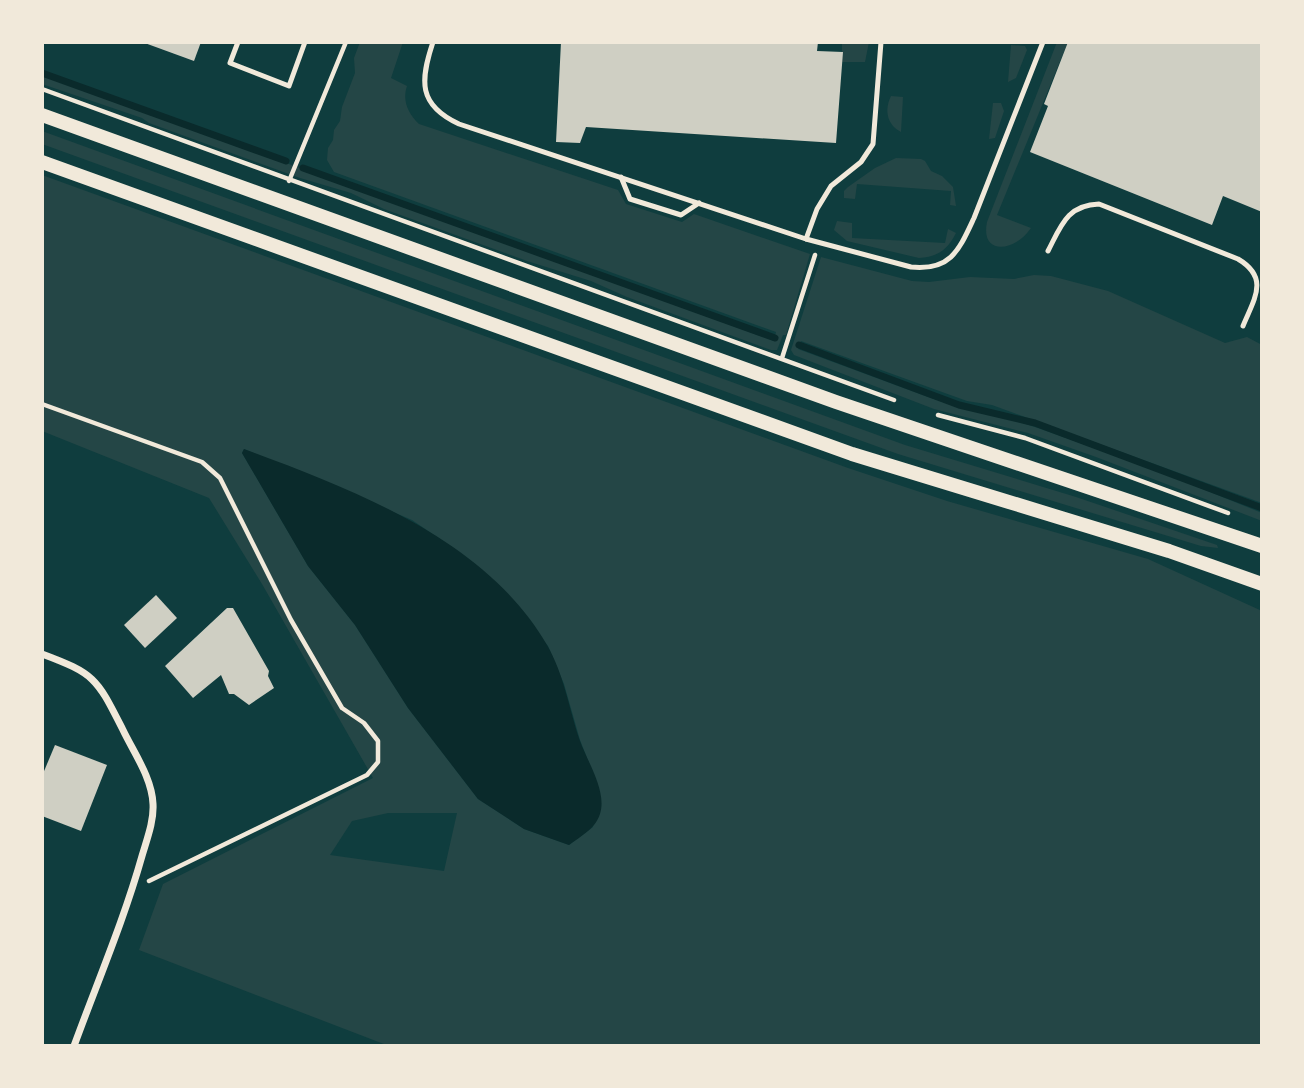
<svg xmlns="http://www.w3.org/2000/svg" width="1304" height="1088" viewBox="0 0 1304 1088" font-family="Helvetica,sans-serif">
<style>
.green{fill:#244646;fill-rule:evenodd}
.water{fill:#0a2a2b}
.lines{fill:none;stroke-linecap:round;stroke-linejoin:round}
.stream{stroke:#0a2a2b;stroke-width:7}
.building{fill:#cfcfc3}
.path{stroke:#f1e9da;stroke-width:4.5}
.service{stroke:#f1e9da;stroke-width:5}
.minor{stroke:#f1e9da;stroke-width:7}
.secondary{stroke:#f1e9da;stroke-width:14}
</style>
<rect width="100%" height="100%" fill="#0f3d3e"/>
<g class="green">
<path d="M 360,42 L 403,42 L 391,78 L 407,86 C 402,101 408,113 419,124 L 618,190 L 626,204 L 682,222 L 694,214 L 810,254 L 786,335 L 783,335 L 777,350 L 771,350 L 627,297 L 591,281 L 527,261 L 384,209 L 351,193 L 300,178 L 149,123 L 142,118 L 42,84 L 42,74 L 774,341 L 776,332 L 334,172 L 327,160 L 328,148 L 333,140 L 334,130 L 340,121 L 342,107 L 355,73 L 354,58 Z"/>
<path d="M 842,42 L 869,42 L 865,62 L 842,62 Z"/>
<path d="M 1057,42 L 1068,42 L 997,215 L 1031,228 C 1015,252 980,256 987,222 Z"/>
<path d="M 1011,45 L 1025,46 L 1027,50 L 1016,78 L 1008,82 Z"/>
<path d="M 891,96 L 903,97 L 901,132 C 887,125 884,110 891,96 Z"/>
<path d="M 993,103 L 1001,103 L 1004,111 L 995,138 L 989,139 Z"/>
<path d="M 42,131 L 905,445 L 1076,497 L 1217,545 L 1218,548 L 1201,546 L 898,454 L 42,144 Z"/>
<path d="M 896,158 L 921,159 L 925,161 L 931,171 L 942,176 L 953,187 L 956,206 L 950,205 L 951,191 L 857,184 L 855,199 L 844,198 L 844,191 L 848,187 L 875,168 Z"/>
<path d="M 42,175 L 848,468 L 947,501 L 1148,559 L 1262,611 L 1262,1046 L 389,1046 L 139,950 L 163,884 L 373,778 L 262,584 L 209,498 L 42,431 ZM 244,449 L 412,520 L 453,548 L 493,581 L 548,646 L 564,684 L 580,740 L 596,781 L 593,827 L 569,845 L 524,829 L 478,799 L 408,708 L 355,625 L 308,566 L 242,453 ZM 388,813 L 457,813 L 444,871 L 330,855 L 352,821 Z"/>
<path d="M 837,221 L 852,223 L 852,238 L 945,243 L 948,229 L 956,233 C 948,249 938,257 919,258 L 847,241 L 834,230 Z"/>
<path d="M 821,257 L 912,281 L 929,282 L 970,277 L 1014,279 L 1034,275 L 1051,276 L 1108,291 L 1225,343 L 1247,337 L 1262,345 L 1262,503 L 992,405 L 967,401 L 801,341 L 798,349 L 928,397 L 959,407 L 990,413 L 1035,427 L 1153,469 L 1262,513 L 1262,521 L 1096,457 L 1028,433 L 934,409 L 794,355 L 791,350 Z"/>
</g>
<path class="water" d="M 244,449 C 352,489 486,539 547,645 C 564,674 569,709 580,741 C 589,766 614,801 594,825 C 587,833 577,839 569,845 L 524,829 L 478,799 L 408,708 L 355,625 L 308,566 L 242,453 Z"/>
<g class="lines">
<g class="stream">
<path d="M 42,73 L 286,161"/>
<path d="M 303,168 L 775,338"/>
<path d="M 799,345 L 959,405 L 1035,423 L 1262,508"/>
</g>
</g>
<g class="building">
<path d="M 142,42 L 201,42 L 194,61 Z"/>
<path d="M 561,42 L 818,42 L 817,51 L 843,52 L 836,143 L 586,127 L 580,143 L 556,142 Z"/>
<path d="M 1068,42 L 1262,42 L 1262,212 L 1223,196 L 1212,225 L 1030,152 L 1048,106 L 1044,104 Z"/>
<path d="M 156,595 L 177,618 L 145,648 L 124,625 Z"/>
<path d="M 227,608 L 233,608 L 269,671 L 268,676 L 274,688 L 249,705 L 234,694 L 229,694 L 221,675 L 193,698 L 165,666 Z"/>
<path d="M 55,745 L 107,765 L 81,831 L 42,816 L 42,776 Z"/>
</g>
<g class="lines">
<g class="path">
<path d="M 42,89 L 894,400"/>
<path d="M 289,181 L 346,42"/>
<path d="M 782,358 L 815,255"/>
<path d="M 42,404 L 202,462 L 220,478 L 291,620 L 342,708 L 364,723 L 378,741 L 378,762 L 367,775 L 149,881"/>
<path d="M 938,415 L 1025,438 L 1228,513"/>
</g>
<g class="service">
<path d="M 238,42 L 230,63 L 289,86 L 305,42"/>
<path d="M 433,42 C 420,81 418,105 459,124 L 806,239"/>
<path d="M 881,42 L 873,144 L 861,162 L 831,186 L 817,209 L 806,239 L 911,267 C 951,271 959,250 974,218 L 1043,42"/>
<path d="M 621,177 L 630,199 L 681,215 L 699,203"/>
<path d="M 1048,251 C 1061,226 1067,205 1099,204 L 1238,259 C 1270,278 1254,299 1243,326"/>
</g>
<path class="minor" d="M 42,654 C 96,674 97,679 123,730 C 134,753 152,778 153,804 C 154,821 147,839 142,856 C 124,920 97,983 74,1046"/>
<g class="secondary">
<path d="M 42,115 L 836,402 L 1262,546"/>
<path d="M 42,162 L 852,454 L 1169,551 L 1262,584"/>
</g>
</g>
<rect width="1304" height="1088" fill="none" stroke="#f1e9da" stroke-width="88"/>
</svg>
